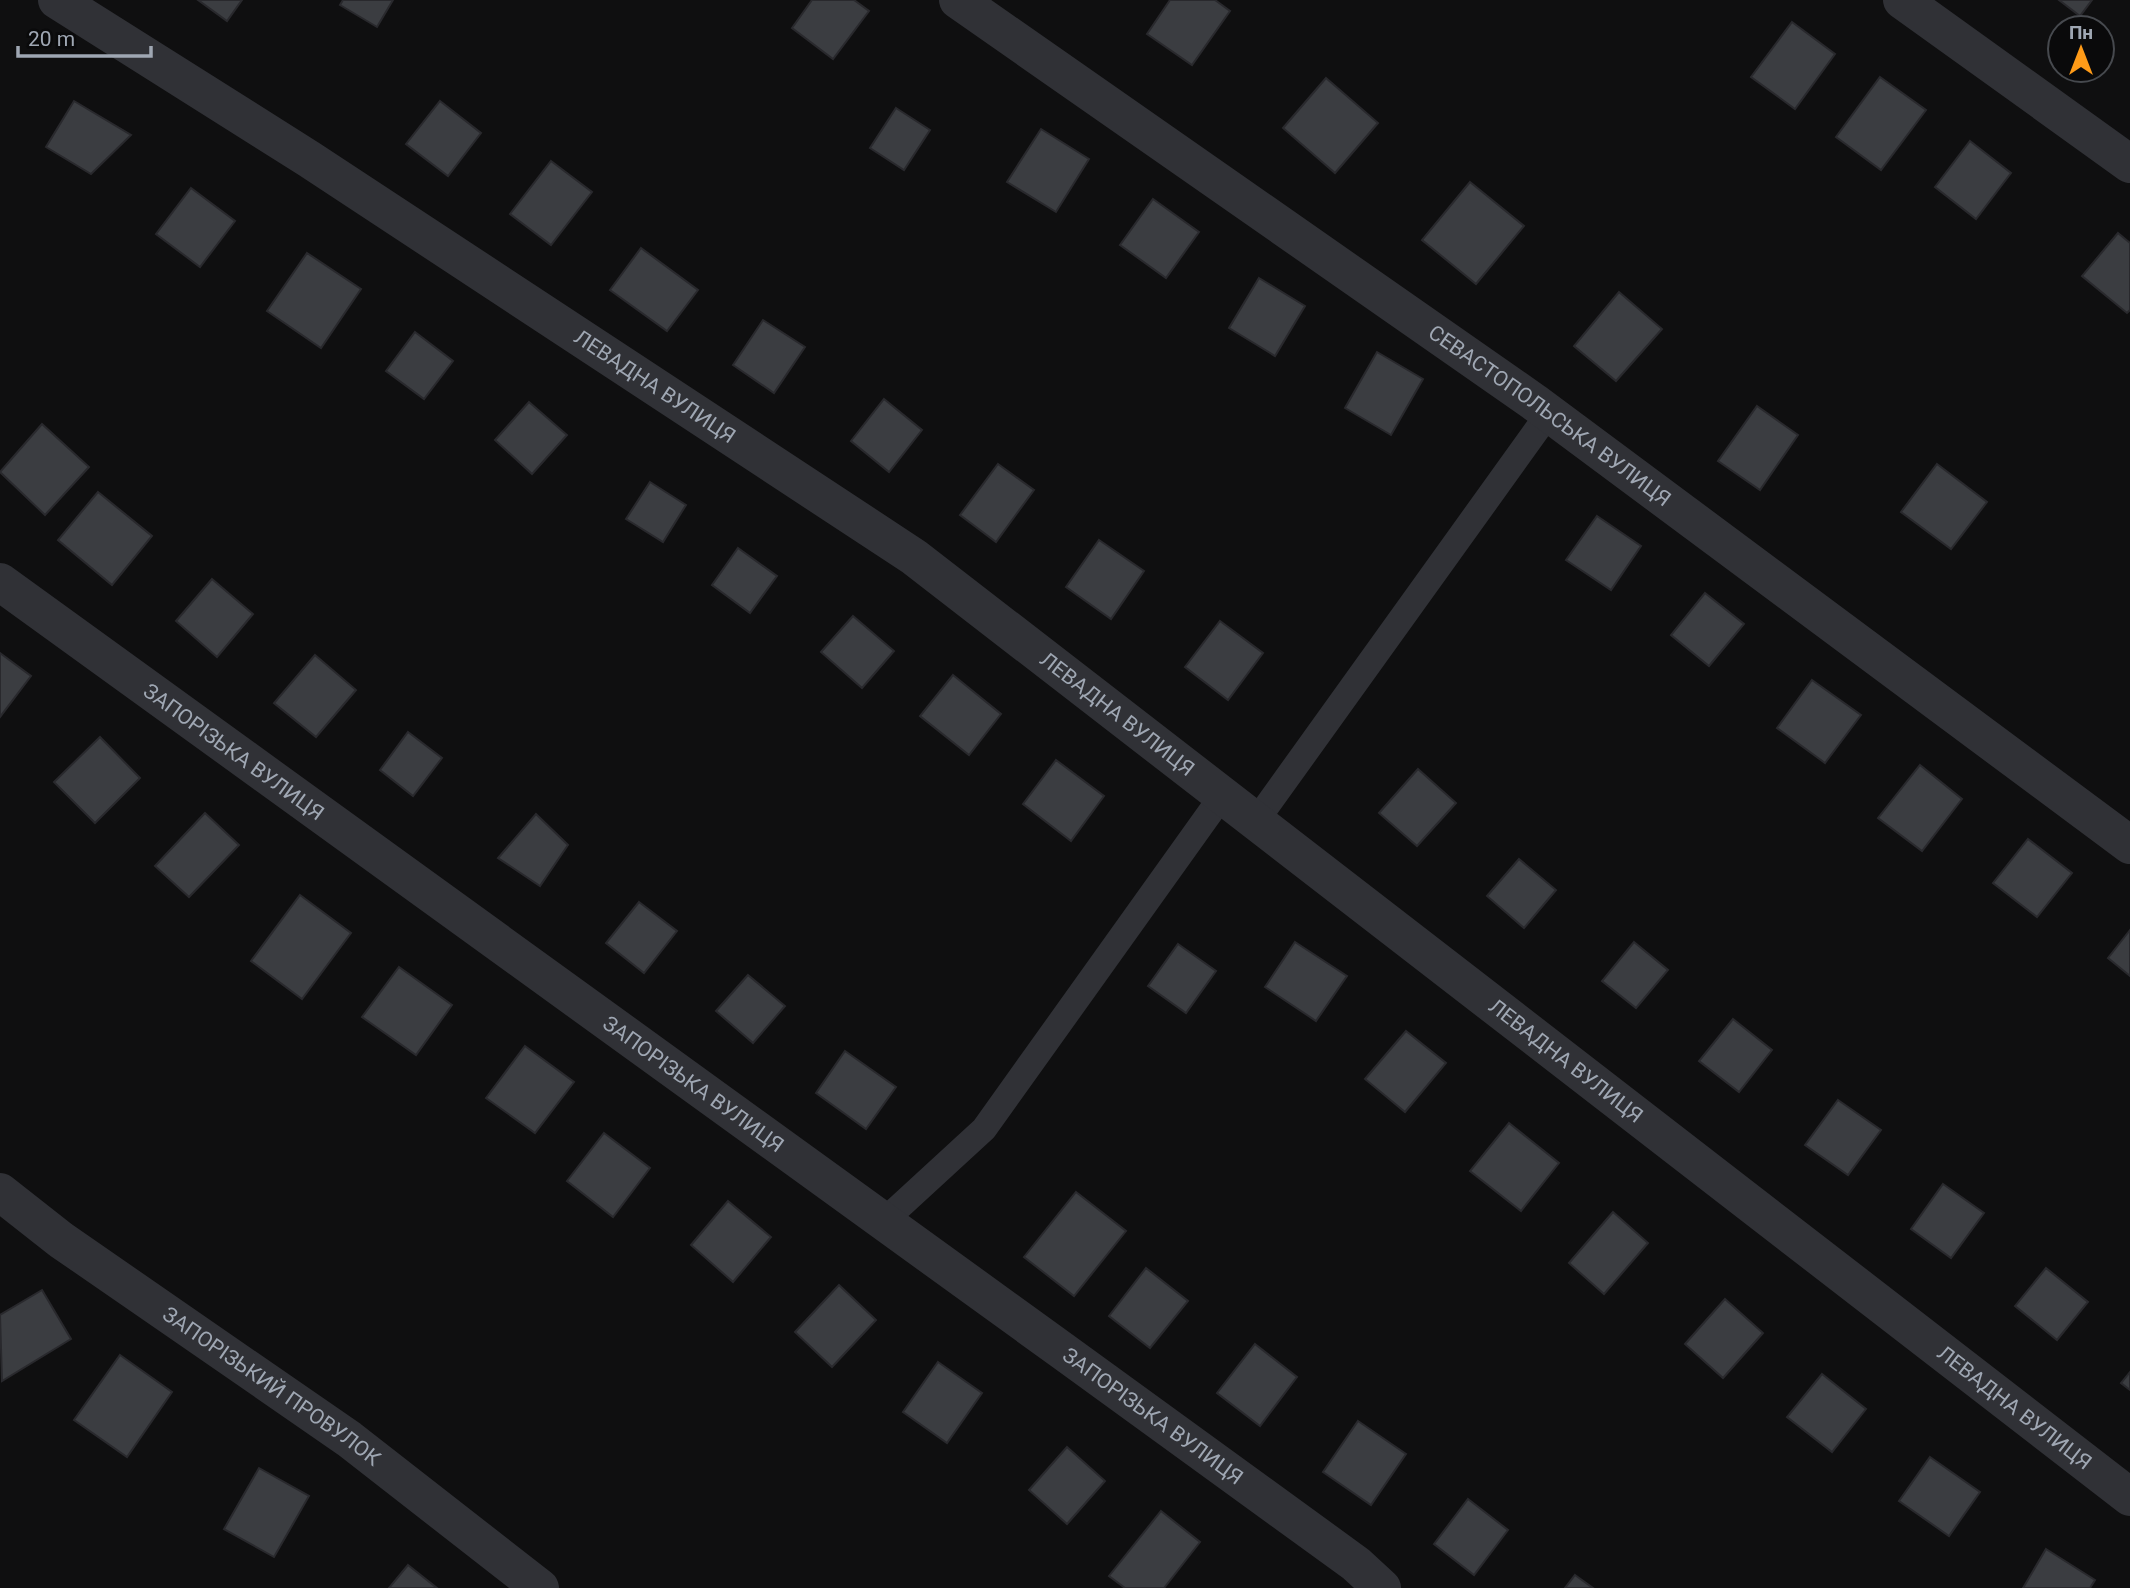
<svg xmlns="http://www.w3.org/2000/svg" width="2130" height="1588" viewBox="0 0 2130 1588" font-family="Roboto,sans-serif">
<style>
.building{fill:#3b3d41;stroke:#29292d;stroke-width:2}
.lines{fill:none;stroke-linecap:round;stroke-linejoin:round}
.lane{stroke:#303136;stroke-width:26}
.street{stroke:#303136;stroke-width:38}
.labels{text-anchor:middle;stroke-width:7;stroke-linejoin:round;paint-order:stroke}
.street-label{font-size:21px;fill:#9fa7b3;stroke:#0a0a0b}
</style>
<rect width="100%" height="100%" fill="#0f0f10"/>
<g class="building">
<path d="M 198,0 L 242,0 L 227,21 Z"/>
<path d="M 343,0 L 393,0 L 377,27 L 340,5 Z"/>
<path d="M 812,0 L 854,0 L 869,11 L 833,59 L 792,28 Z"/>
<path d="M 1170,0 L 1215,0 L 1230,11 L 1192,65 L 1147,34 Z"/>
<path d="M 2059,0 L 2092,0 L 2080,16 Z"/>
<path d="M 1792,22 L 1835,54 L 1795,109 L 1751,77 Z"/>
<path d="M 1880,77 L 1926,110 L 1881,170 L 1836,137 Z"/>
<path d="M 1326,78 L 1378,123 L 1335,173 L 1283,128 Z"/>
<path d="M 74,101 L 131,135 L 91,174 L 46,147 Z"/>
<path d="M 440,101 L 481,133 L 448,176 L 406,144 Z"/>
<path d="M 896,108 L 930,130 L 904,170 L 870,148 Z"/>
<path d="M 1041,129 L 1089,159 L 1056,212 L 1007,182 Z"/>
<path d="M 1970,141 L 2011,173 L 1976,219 L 1935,187 Z"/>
<path d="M 551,161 L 592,192 L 551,245 L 510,214 Z"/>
<path d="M 1470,182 L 1524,226 L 1476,284 L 1422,240 Z"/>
<path d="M 191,188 L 235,221 L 200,267 L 156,234 Z"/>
<path d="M 1153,199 L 1199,232 L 1166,278 L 1120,245 Z"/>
<path d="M 2118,233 L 2130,243 L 2130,310 L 2127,313 L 2082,276 Z"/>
<path d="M 641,248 L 698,290 L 667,331 L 610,290 Z"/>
<path d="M 307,253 L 361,289 L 321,348 L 267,311 Z"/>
<path d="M 1259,278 L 1305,306 L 1275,356 L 1229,328 Z"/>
<path d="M 1619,292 L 1662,329 L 1616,381 L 1574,346 Z"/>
<path d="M 763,320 L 805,347 L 774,393 L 733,365 Z"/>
<path d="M 415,332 L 453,361 L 424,399 L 386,371 Z"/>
<path d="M 1377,352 L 1423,379 L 1391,435 L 1345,408 Z"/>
<path d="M 884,399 L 922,430 L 889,472 L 851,441 Z"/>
<path d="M 529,402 L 567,435 L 532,474 L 495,440 Z"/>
<path d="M 1757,406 L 1798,435 L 1760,490 L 1718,461 Z"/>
<path d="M 42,424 L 89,467 L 45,515 L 0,472 Z"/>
<path d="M 998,464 L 1034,490 L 996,542 L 960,515 Z"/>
<path d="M 1937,464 L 1987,502 L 1951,549 L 1901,512 Z"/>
<path d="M 650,482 L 686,505 L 663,542 L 626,519 Z"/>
<path d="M 98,492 L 152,536 L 112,585 L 58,540 Z"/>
<path d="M 1597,516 L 1641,546 L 1611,590 L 1566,560 Z"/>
<path d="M 1099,540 L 1144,571 L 1111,619 L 1066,587 Z"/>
<path d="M 738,548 L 777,576 L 750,613 L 712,585 Z"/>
<path d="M 212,579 L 253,614 L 217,657 L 176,621 Z"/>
<path d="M 1705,593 L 1744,624 L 1709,666 L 1671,635 Z"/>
<path d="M 853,616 L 894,651 L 862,688 L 821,652 Z"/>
<path d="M 1220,621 L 1263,653 L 1228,700 L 1185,667 Z"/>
<path d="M 0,653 L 31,676 L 0,717 Z"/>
<path d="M 315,655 L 356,690 L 316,737 L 274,703 Z"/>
<path d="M 953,675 L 1001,714 L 969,755 L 920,716 Z"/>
<path d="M 1812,680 L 1861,715 L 1825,763 L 1777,728 Z"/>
<path d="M 408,732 L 442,758 L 413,796 L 380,770 Z"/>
<path d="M 100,737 L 140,778 L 95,823 L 54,782 Z"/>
<path d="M 1056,760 L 1104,796 L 1071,841 L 1023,804 Z"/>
<path d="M 1920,765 L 1962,799 L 1922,851 L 1878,818 Z"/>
<path d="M 1418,769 L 1456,803 L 1417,846 L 1379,813 Z"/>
<path d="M 205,813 L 239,845 L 189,897 L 155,866 Z"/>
<path d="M 536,814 L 568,845 L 540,886 L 498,858 Z"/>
<path d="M 2028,839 L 2072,873 L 2037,917 L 1993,883 Z"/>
<path d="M 1519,859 L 1556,890 L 1524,928 L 1487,896 Z"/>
<path d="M 300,895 L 351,933 L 302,999 L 251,961 Z"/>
<path d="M 639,902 L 677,931 L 644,973 L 606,943 Z"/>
<path d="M 2130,930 L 2130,976 L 2108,958 Z"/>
<path d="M 1295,942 L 1347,976 L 1316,1021 L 1265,987 Z"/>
<path d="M 1634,942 L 1668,970 L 1636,1008 L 1602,981 Z"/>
<path d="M 1178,944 L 1216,971 L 1186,1013 L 1148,986 Z"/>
<path d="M 399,967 L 452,1005 L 416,1055 L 362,1017 Z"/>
<path d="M 748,975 L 785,1006 L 753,1043 L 716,1011 Z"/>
<path d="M 1733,1019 L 1772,1050 L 1739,1092 L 1699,1061 Z"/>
<path d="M 1406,1031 L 1446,1063 L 1405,1112 L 1365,1079 Z"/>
<path d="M 525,1046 L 574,1082 L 535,1133 L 486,1098 Z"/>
<path d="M 845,1051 L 896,1087 L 866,1129 L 816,1093 Z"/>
<path d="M 1838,1100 L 1881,1130 L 1848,1175 L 1805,1145 Z"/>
<path d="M 1509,1123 L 1559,1163 L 1521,1211 L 1470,1171 Z"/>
<path d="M 604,1133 L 650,1168 L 613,1217 L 567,1181 Z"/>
<path d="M 1943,1184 L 1984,1213 L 1951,1258 L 1911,1229 Z"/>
<path d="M 1076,1192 L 1126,1231 L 1074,1296 L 1024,1257 Z"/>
<path d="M 728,1201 L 771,1237 L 733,1282 L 691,1245 Z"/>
<path d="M 1613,1212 L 1648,1243 L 1604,1294 L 1569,1263 Z"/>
<path d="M 1146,1268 L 1188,1301 L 1150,1348 L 1109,1316 Z"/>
<path d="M 2046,1268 L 2088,1302 L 2057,1340 L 2015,1306 Z"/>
<path d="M 839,1285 L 876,1320 L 832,1367 L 795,1332 Z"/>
<path d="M 42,1290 L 71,1339 L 2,1381 L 0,1315 Z"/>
<path d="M 1725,1299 L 1763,1333 L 1723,1378 L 1685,1344 Z"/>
<path d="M 1255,1344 L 1297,1377 L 1260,1426 L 1217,1393 Z"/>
<path d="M 120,1355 L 172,1392 L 127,1457 L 74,1420 Z"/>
<path d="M 938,1362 L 982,1393 L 947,1443 L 903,1412 Z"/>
<path d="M 2130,1372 L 2130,1390 L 2121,1383 Z"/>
<path d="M 1822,1374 L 1866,1409 L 1832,1452 L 1787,1417 Z"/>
<path d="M 1358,1421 L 1406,1454 L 1371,1505 L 1323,1472 Z"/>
<path d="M 1067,1447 L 1105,1481 L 1067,1524 L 1029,1490 Z"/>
<path d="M 1930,1457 L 1980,1492 L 1949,1536 L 1899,1501 Z"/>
<path d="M 259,1468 L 309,1496 L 274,1557 L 224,1529 Z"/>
<path d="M 1468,1499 L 1508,1530 L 1474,1575 L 1434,1544 Z"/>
<path d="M 1161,1511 L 1200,1542 L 1164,1588 L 1125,1588 L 1109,1576 Z"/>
<path d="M 2046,1549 L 2095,1580 L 2090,1588 L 2023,1588 Z"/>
<path d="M 408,1565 L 437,1588 L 389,1588 Z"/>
<path d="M 1575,1575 L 1593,1588 L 1565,1588 Z"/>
</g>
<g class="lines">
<g class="lane">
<path d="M 1256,821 L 1549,413"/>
<path d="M 885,1220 L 984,1129 L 1222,796"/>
</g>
<g class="street">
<path id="s1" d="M 57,0 L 309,159 L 914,557 L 2130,1497"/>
<path id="s2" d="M 958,0 L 1534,402 L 2130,845"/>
<path d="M 1902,0 L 2130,164"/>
<path id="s3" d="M 0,582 C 450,911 905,1235 1356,1564 L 1382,1588"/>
<path id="s4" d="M 0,1192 L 61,1240 L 349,1439 L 540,1588"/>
</g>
</g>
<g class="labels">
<g class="street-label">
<text dy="7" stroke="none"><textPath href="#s1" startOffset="712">ЛЕВАДНА ВУЛИЦЯ</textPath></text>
<text dy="7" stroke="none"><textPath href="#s2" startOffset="723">СЕВАСТОПОЛЬСЬКА ВУЛИЦЯ</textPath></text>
<text dy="7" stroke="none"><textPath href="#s1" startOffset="1279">ЛЕВАДНА ВУЛИЦЯ</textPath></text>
<text dy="7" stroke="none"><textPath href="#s3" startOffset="289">ЗАПОРІЗЬКА ВУЛИЦЯ</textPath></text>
<text dy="7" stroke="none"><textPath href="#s1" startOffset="1846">ЛЕВАДНА ВУЛИЦЯ</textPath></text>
<text dy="7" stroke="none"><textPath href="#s3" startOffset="856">ЗАПОРІЗЬКА ВУЛИЦЯ</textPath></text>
<text dy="7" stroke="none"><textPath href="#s4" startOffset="334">ЗАПОРІЗЬКИЙ ПРОВУЛОК</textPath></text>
<text dy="7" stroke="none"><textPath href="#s1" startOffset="2413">ЛЕВАДНА ВУЛИЦЯ</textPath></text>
<text dy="7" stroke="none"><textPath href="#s3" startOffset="1423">ЗАПОРІЗЬКА ВУЛИЦЯ</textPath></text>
</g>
</g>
<g transform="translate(2081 49)"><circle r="33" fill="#0a0a0b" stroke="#46494e" stroke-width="2"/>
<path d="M0-5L12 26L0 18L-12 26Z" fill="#ff9b18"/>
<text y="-10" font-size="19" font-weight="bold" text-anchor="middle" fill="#9fa7b3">Пн</text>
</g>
<path d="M18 46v10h133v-10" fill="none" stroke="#9fa7b3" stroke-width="3.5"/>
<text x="28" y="46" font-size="21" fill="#9fa7b3" stroke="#0a0a0b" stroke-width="5" paint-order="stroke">20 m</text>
</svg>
